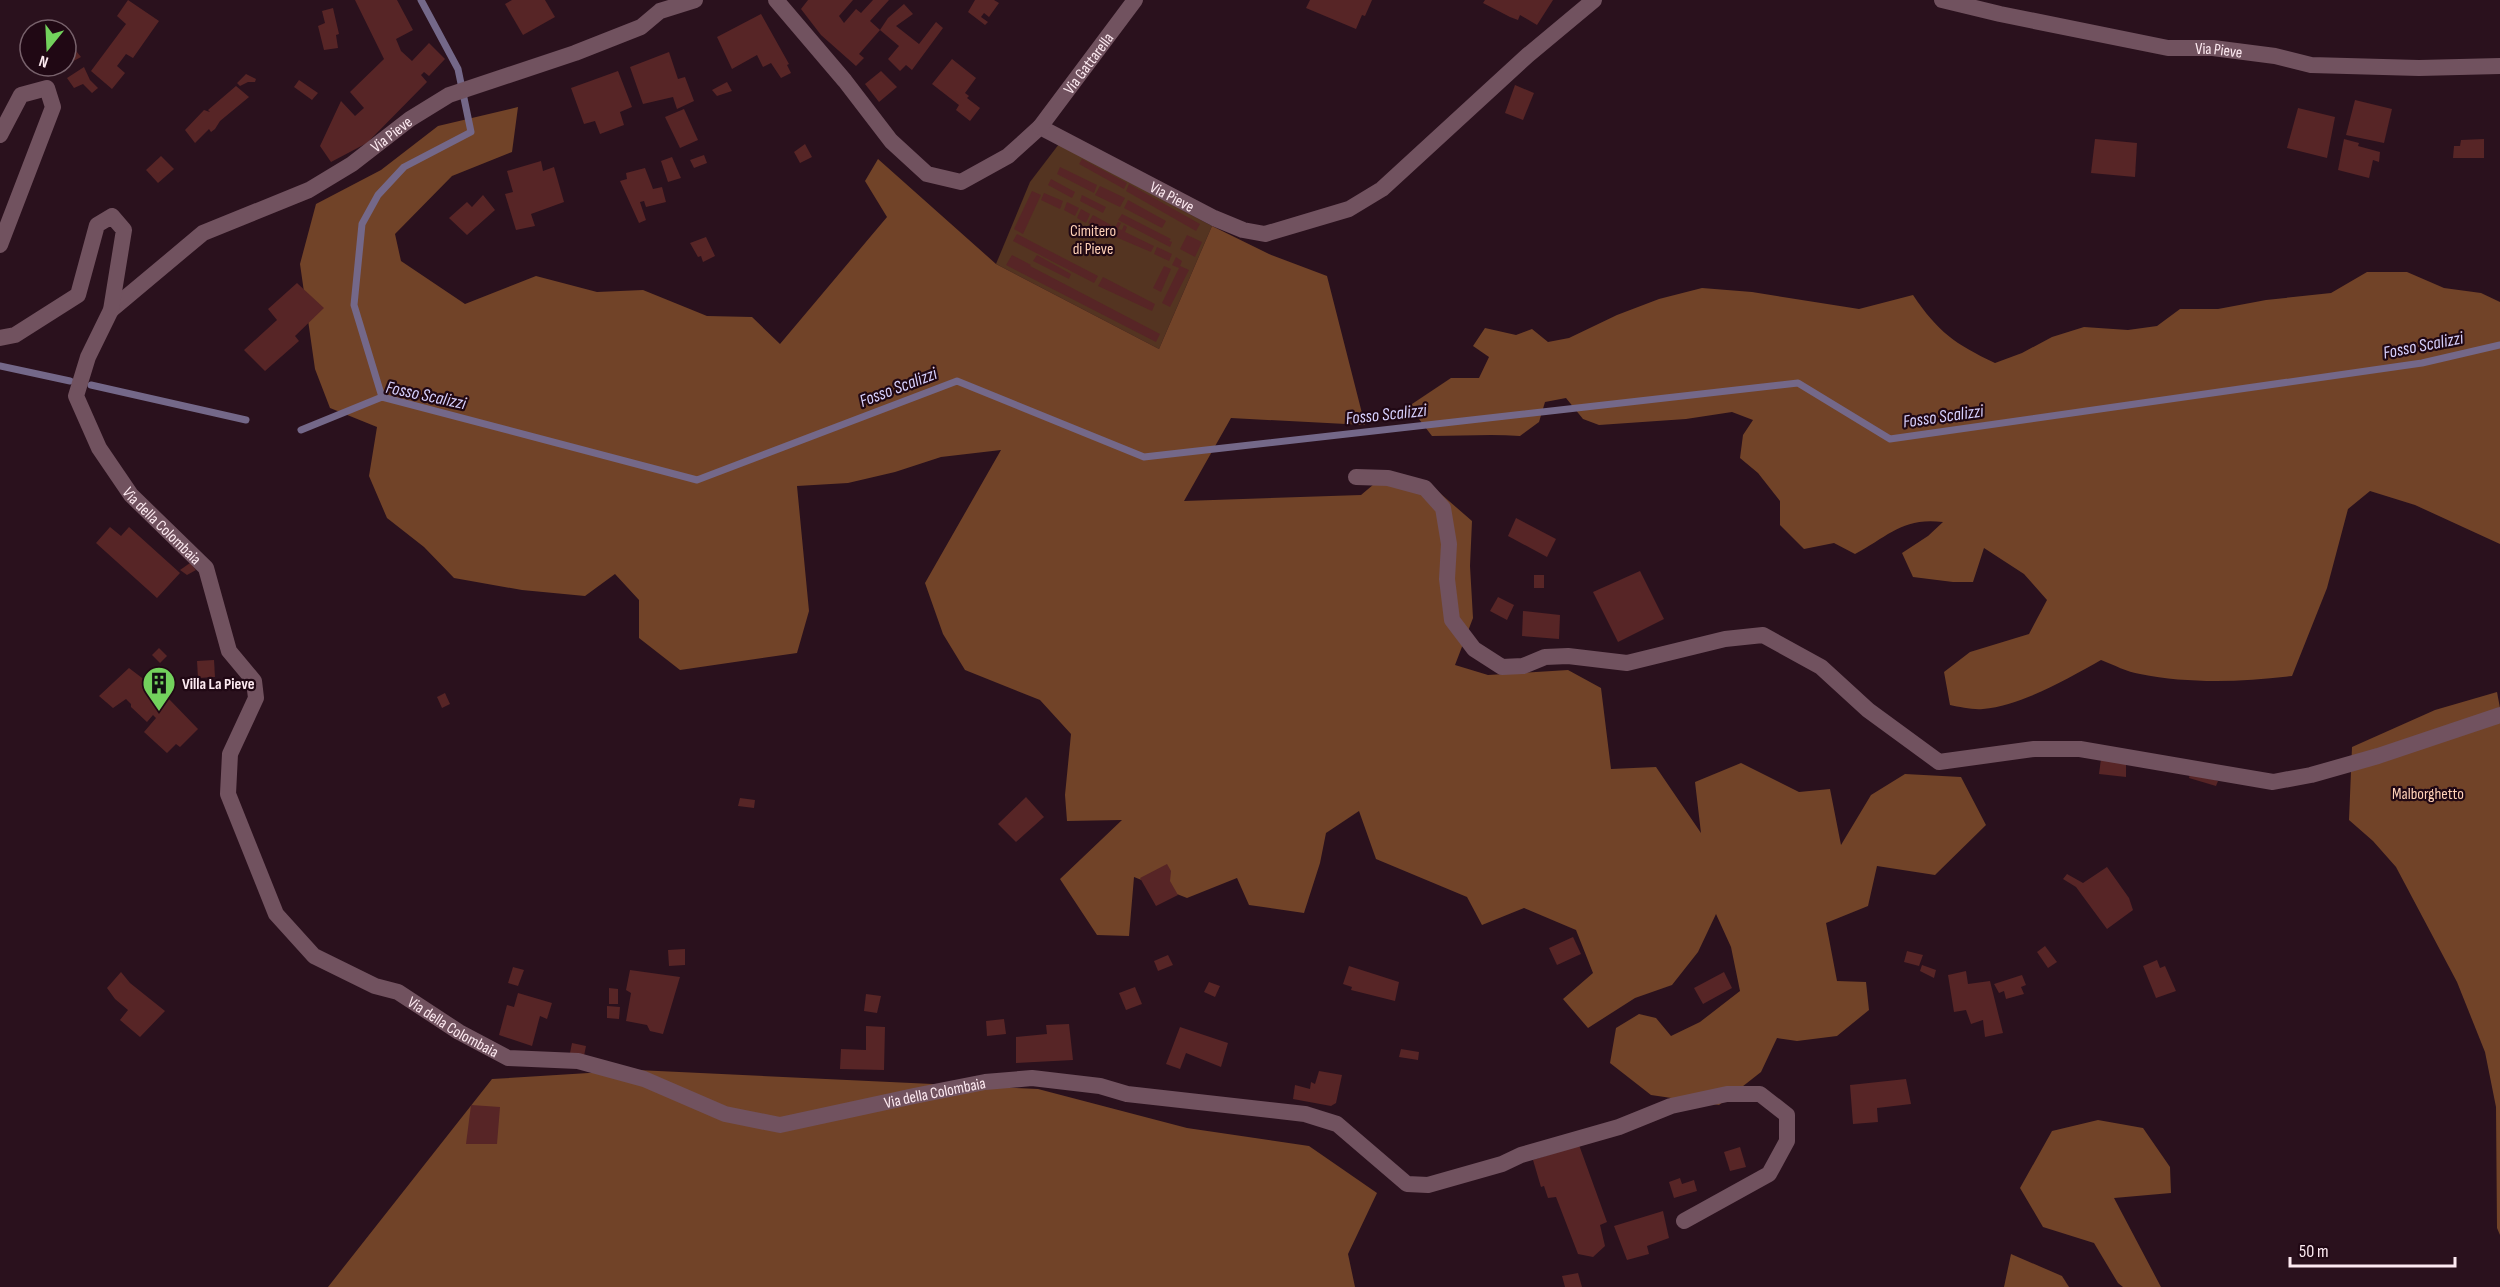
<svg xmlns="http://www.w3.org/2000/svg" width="2500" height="1287" viewBox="0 0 2500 1287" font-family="'Sofia Sans Condensed',sans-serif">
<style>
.green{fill:#543421}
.forest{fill:#714328}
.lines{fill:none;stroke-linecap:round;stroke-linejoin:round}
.stream{stroke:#746889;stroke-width:7}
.building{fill:#572526}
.minor{stroke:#71525f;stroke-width:16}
.labels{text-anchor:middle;stroke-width:4.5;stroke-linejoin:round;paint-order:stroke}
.street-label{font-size:16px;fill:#fdeaf1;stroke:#200814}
.park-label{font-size:16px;fill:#ffd1b7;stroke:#200814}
.poi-label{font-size:16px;font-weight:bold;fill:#fdeaf1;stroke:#200814;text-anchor:start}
.water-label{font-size:18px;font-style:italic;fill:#d6cffc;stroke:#200814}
</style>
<rect width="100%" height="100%" fill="#2a111d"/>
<path class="green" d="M 1059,144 L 1212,226 L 1159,349 L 996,264 L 1030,182 Z"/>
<g class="forest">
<path d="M 518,107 L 512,152 L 452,176 L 395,234 L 401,261 L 465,304 L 536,276 L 597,292 L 643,290 L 707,316 L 752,317 L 780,344 L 887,217 L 865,181 L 878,159 L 996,264 L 1159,349 L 1212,226 L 1269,254 L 1327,276 L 1365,425 L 1231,418 L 1184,501 L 1361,495 L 1386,474 L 1434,488 L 1472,521 L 1470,566 L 1473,618 L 1455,665 L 1488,675 L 1568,670 L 1601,688 L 1611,769 L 1656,767 L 1701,833 L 1695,782 L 1741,763 L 1799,792 L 1830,789 L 1841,845 L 1871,795 L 1905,774 L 1961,777 L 1986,825 L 1935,875 L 1877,866 L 1868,906 L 1826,923 L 1837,981 L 1866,982 L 1869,1010 L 1837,1036 L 1797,1041 L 1777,1038 L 1761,1072 L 1719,1105 L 1651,1095 L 1610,1063 L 1616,1028 L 1639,1014 L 1656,1018 L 1671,1036 L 1700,1022 L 1740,991 L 1731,947 L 1716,914 L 1698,952 L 1672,985 L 1635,998 L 1588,1028 L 1563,999 L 1593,973 L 1576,930 L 1524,908 L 1482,925 L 1467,897 L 1376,859 L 1359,811 L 1326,833 L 1320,863 L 1304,913 L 1249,905 L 1237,878 L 1187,898 L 1134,877 L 1129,936 L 1097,935 L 1060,879 L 1122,820 L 1067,821 L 1065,795 L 1071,734 L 1040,700 L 965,670 L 943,634 L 925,583 L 1001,450 L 941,457 L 895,472 L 848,483 L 797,486 L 809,611 L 797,653 L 680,670 L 639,638 L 639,600 L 615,574 L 585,596 L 522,590 L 454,578 L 424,547 L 387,518 L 369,476 L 377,427 L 330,408 L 315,369 L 300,264 L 316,204 L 381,170 L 438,126 Z"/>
<path d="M 2367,272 L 2407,272 L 2444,288 L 2481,293 L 2500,302 L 2500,544 L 2415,505 L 2370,491 L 2348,509 L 2327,588 L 2292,676 C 2242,682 2190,684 2140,674 C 2127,672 2114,665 2101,660 C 2067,679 2023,705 1983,709 C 1973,710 1960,707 1950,705 L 1944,672 L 1970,652 L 2029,634 L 2047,600 L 2024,574 L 1984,548 L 1973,582 L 1953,582 L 1913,577 L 1902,553 L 1928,536 L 1943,522 C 1902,517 1889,536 1855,554 L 1834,543 L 1804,549 L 1780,525 L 1780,501 L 1758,473 L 1740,458 L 1743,435 L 1753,420 L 1732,412 L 1686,419 L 1599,425 L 1583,419 L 1566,398 L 1545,402 L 1539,422 L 1520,436 C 1491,434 1462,436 1432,436 L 1409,406 L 1451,378 L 1479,378 L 1489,357 L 1473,346 L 1485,328 L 1516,335 L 1532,329 L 1548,342 L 1569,338 L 1617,315 L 1659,299 L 1702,288 L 1752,292 L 1859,309 L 1913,295 C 1938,332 1955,344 1995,363 L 2022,353 L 2052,337 L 2084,327 L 2128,330 L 2157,326 L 2180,309 L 2218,309 L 2266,300 L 2331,293 Z"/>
<path d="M 2497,692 L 2500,708 L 2500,1235 L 2497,1228 L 2496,1107 L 2485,1052 L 2457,982 L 2396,867 L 2373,841 L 2349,820 L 2352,747 L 2435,710 Z"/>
<path d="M 637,1070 L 1038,1089 L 1187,1128 L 1309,1146 L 1377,1193 L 1348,1254 L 1355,1287 L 328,1287 L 492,1079 Z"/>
<path d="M 2098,1120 L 2143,1128 L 2170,1167 L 2171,1193 L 2114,1198 L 2161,1287 L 2123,1287 L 2118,1283 L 2094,1243 L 2043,1227 L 2020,1188 L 2052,1131 Z"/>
<path d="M 2011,1254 L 2062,1276 L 2069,1287 L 2004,1287 Z"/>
</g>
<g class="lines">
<g class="stream">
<path d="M 0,366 L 70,381"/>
<path d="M 91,385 L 246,420"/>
<path d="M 382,397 L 354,305 L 362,224 L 378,195 L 404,167 L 471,132 L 458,69 L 421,0"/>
<path d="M 301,430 L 382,397 L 697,480 L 957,381 L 1144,457 L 1798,383 L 1890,439 L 2422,363 L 2500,345"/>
</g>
</g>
<g class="building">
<path d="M 128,0 L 159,21 L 133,58 L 126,54 L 117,66 L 125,73 L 112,89 L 91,71 L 126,24 L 117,16 Z"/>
<path d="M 355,0 L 397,0 L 413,30 L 396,39 L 401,51 L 412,61 L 429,43 L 445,59 L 429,76 L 424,72 L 421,75 L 427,82 L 367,143 L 331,162 L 320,146 L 341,101 L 355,116 L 364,108 L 350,92 L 384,59 Z"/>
<path d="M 512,0 L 545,0 L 555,17 L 523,35 L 505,4 Z"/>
<path d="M 808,0 L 853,0 L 839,16 L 844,23 L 856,9 L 861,13 L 873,0 L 889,0 L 870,21 L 880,30 L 859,54 L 864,58 L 856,66 L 821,35 L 801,9 Z"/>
<path d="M 975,0 L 994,0 L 999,3 L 989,17 L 984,13 L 981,17 L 988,22 L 985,25 L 968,12 Z"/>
<path d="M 1310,0 L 1372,0 L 1365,16 L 1362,15 L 1356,29 L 1306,8 Z"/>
<path d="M 1485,0 L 1553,0 L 1537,25 L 1520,15 L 1518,20 L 1510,17 L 1483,3 Z"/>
<path d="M 904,4 L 913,14 L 896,26 L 919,44 L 936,22 L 943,28 L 912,70 L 906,65 L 900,71 L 888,59 L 899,46 L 880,30 L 888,18 Z"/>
<path d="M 333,8 L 339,34 L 336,35 L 338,48 L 324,50 L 318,26 L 325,23 L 322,11 Z"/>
<path d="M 761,14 L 789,64 L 787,65 L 791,73 L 781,78 L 771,63 L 763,67 L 757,55 L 732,69 L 717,37 Z"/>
<path d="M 68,41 L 81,57 L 66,65 L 66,42 Z"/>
<path d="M 669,52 L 678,79 L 685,77 L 694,101 L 677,109 L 673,97 L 643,104 L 630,67 Z"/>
<path d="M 952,59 L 976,78 L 965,93 L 969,96 L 967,98 L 980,108 L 970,121 L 956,110 L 959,105 L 932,84 Z"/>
<path d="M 84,67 L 90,80 L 98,88 L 92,93 L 83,84 L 74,88 L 67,78 Z"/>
<path d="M 618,71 L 632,107 L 620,112 L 624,125 L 600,134 L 595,121 L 584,124 L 571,88 Z"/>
<path d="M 881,71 L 897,87 L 879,102 L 865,84 Z"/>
<path d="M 246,74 L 256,79 L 255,82 L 248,82 L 240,86 L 237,83 Z"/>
<path d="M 299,80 L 318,93 L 312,100 L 294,87 Z"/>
<path d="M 727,82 L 732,91 L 717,96 L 712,90 Z"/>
<path d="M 1515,85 L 1534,93 L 1523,120 L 1505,113 Z"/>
<path d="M 236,86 L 249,97 L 220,121 L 215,129 L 211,132 L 209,129 L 195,143 L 185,130 L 204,110 L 210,112 L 208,110 Z"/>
<path d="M 2355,100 L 2392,109 L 2384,143 L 2346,135 Z"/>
<path d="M 2298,108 L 2335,117 L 2327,158 L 2287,148 Z"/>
<path d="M 684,109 L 698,140 L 680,148 L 665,117 Z"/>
<path d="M 2095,139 L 2137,143 L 2135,177 L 2091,173 Z"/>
<path d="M 2344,139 L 2359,143 L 2358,146 L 2380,152 L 2379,162 L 2373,160 L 2369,178 L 2338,170 Z"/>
<path d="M 2484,139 L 2484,158 L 2453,158 L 2454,146 L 2460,146 L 2461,140 Z"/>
<path d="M 805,144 L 812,157 L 800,163 L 794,152 Z"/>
<path d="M 704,155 L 707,163 L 694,168 L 690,160 Z"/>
<path d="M 161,156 L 174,169 L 158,183 L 146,170 Z"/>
<path d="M 672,157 L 681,178 L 668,182 L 661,161 Z"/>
<path d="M 1082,159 L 1127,183 L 1124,189 L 1079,164 Z"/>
<path d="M 541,161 L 543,171 L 554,167 L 564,202 L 531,214 L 535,226 L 516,230 L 505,194 L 513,192 L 507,171 Z"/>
<path d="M 1060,167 L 1097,185 L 1094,193 L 1057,174 Z"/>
<path d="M 645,168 L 653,189 L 662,187 L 666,202 L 646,207 L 644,201 L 640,202 L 646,220 L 639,223 L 620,181 L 627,179 L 626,173 Z"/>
<path d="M 1051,179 L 1075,192 L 1072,198 L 1048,185 Z"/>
<path d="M 1129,184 L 1200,224 L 1196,231 L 1126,191 Z"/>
<path d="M 1100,186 L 1125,198 L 1120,207 L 1095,195 Z"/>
<path d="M 1032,191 L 1041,195 L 1023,234 L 1014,229 Z"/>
<path d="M 1044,193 L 1063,201 L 1060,209 L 1041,200 Z"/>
<path d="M 483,195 L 495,210 L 467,235 L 449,218 L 467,202 L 472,207 Z"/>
<path d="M 1082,195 L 1106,207 L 1103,213 L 1080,201 Z"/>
<path d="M 1128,200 L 1166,221 L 1162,228 L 1124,208 Z"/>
<path d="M 1067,202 L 1079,208 L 1075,216 L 1064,210 Z"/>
<path d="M 1081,209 L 1090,214 L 1086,223 L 1077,218 Z"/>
<path d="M 1122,214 L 1171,239 L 1169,241 L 1172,242 L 1170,247 L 1118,220 Z"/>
<path d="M 1093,215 L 1111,225 L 1107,233 L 1088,223 Z"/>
<path d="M 1118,222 L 1121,223 L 1118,229 L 1122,230 L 1124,225 L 1127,227 L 1125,232 L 1154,246 L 1151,252 L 1111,235 Z"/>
<path d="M 1017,234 L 1098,276 L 1094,283 L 1013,241 Z"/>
<path d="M 1187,235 L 1202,242 L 1195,257 L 1180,249 Z"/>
<path d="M 706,237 L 715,256 L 703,262 L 701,256 L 698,257 L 690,243 Z"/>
<path d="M 1157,247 L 1172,254 L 1169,261 L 1154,254 Z"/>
<path d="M 1012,255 L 1031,265 L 1030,266 L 1160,334 L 1156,342 L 1006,265 Z"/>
<path d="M 1037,255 L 1071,274 L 1069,279 L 1033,261 Z"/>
<path d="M 1176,257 L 1182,261 L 1180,266 L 1189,270 L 1170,307 L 1162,303 L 1179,268 L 1172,265 Z"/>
<path d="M 1164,266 L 1171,269 L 1161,292 L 1153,288 Z"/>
<path d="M 1103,277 L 1155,304 L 1152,311 L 1098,286 Z"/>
<path d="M 297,283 L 324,308 L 295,336 L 299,341 L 265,371 L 244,350 L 277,320 L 268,309 Z"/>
<path d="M 1516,518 L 1556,539 L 1547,557 L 1508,536 Z"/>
<path d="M 110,527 L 121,536 L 129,527 L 180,573 L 157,598 L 96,543 Z"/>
<path d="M 190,563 L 196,570 L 187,575 L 180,570 Z"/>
<path d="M 1640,571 L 1664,619 L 1618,642 L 1593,592 Z"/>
<rect x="1534" y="575" width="10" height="13"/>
<path d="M 1498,597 L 1514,605 L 1507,620 L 1490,611 Z"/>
<path d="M 1523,611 L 1560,615 L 1559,639 L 1522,636 Z"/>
<path d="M 159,648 L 167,656 L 160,663 L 152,655 Z"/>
<path d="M 214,660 L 215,677 L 198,678 L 197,661 Z"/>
<path d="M 129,668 L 167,697 L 198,729 L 180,747 L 176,744 L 167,753 L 144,732 L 156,718 L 153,715 L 147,722 L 131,707 L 131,704 L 126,699 L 113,708 L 99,696 Z"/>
<path d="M 445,693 L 450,704 L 442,708 L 437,697 Z"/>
<path d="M 2101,759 L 2126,760 L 2126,777 L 2099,774 Z"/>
<path d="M 2190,774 L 2199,775 L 2218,781 L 2216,786 L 2189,778 Z"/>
<path d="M 1026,797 L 1044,817 L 1016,842 L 998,824 Z"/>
<path d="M 740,798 L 755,800 L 754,808 L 738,806 Z"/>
<path d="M 1167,864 L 1171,871 L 1170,881 L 1178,895 L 1156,906 L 1140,878 Z"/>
<path d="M 2107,867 L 2129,898 L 2133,910 L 2107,929 L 2076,887 L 2063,879 L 2067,874 L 2083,883 Z"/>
<path d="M 1573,937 L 1581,954 L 1557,965 L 1549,948 Z"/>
<path d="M 2045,946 L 2057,962 L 2048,968 L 2037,952 Z"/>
<path d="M 685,949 L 685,965 L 669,966 L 668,950 Z"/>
<path d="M 1907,951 L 1923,955 L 1919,966 L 1904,962 Z"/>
<path d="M 1168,955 L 1173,965 L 1158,971 L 1154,961 Z"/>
<path d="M 2157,960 L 2160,968 L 2165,966 L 2176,991 L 2156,998 L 2143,966 Z"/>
<path d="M 1922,965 L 1936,970 L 1934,978 L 1920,971 Z"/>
<path d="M 1349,966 L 1399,982 L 1395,1001 L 1351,990 L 1352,987 L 1343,984 Z"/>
<path d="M 513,967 L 524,970 L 518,986 L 508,983 Z"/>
<path d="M 630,970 L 680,977 L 663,1034 L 650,1031 L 647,1025 L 626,1021 L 631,993 L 626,990 Z"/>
<path d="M 1966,971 L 1968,984 L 1990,981 L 2003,1033 L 1985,1037 L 1983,1020 L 1971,1024 L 1966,1010 L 1954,1012 L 1948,975 Z"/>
<path d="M 121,972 L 130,983 L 165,1011 L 140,1037 L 120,1020 L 128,1010 L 115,999 L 107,988 Z"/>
<path d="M 1724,972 L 1732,988 L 1703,1004 L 1694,988 Z"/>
<path d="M 2022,975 L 2026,985 L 2021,987 L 2024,994 L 2006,999 L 2004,991 L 1999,993 L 1994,984 Z"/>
<path d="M 1209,982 L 1220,986 L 1215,997 L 1204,992 Z"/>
<path d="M 1135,987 L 1142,1004 L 1126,1010 L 1119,993 Z"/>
<path d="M 609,988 L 618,989 L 618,1004 L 609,1004 Z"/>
<path d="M 518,993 L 552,1003 L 547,1019 L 540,1016 L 532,1046 L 499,1035 L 507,1005 L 514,1007 Z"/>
<path d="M 866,994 L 881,996 L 877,1013 L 864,1011 Z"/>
<path d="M 607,1006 L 620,1007 L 619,1019 L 607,1018 Z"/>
<path d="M 1004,1019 L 1006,1034 L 987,1036 L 986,1021 Z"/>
<path d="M 1069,1024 L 1073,1060 L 1016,1063 L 1016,1037 L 1047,1034 L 1046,1025 Z"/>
<path d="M 866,1026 L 885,1027 L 884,1070 L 840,1069 L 841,1049 L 866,1050 Z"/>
<path d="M 1180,1027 L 1228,1043 L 1221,1067 L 1186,1053 L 1180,1069 L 1166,1064 Z"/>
<path d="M 572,1043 L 586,1046 L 584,1056 L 570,1053 Z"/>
<path d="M 1401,1049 L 1419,1052 L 1418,1060 L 1399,1057 Z"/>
<path d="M 1319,1071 L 1342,1075 L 1336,1103 L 1331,1106 L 1293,1099 L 1295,1085 L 1310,1089 L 1311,1082 L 1315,1084 Z"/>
<path d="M 1906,1079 L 1911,1104 L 1877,1108 L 1878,1122 L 1853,1124 L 1850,1085 Z"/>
<path d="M 471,1105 L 500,1107 L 497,1144 L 466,1144 Z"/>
<path d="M 1579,1145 L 1607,1222 L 1600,1225 L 1605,1246 L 1593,1257 L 1578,1254 L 1556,1197 L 1548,1198 L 1544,1186 L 1541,1187 L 1533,1160 Z"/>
<path d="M 1740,1147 L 1746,1167 L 1730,1171 L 1724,1152 Z"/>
<path d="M 1680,1178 L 1682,1184 L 1694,1180 L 1697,1191 L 1674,1198 L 1669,1182 Z"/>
<path d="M 1663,1211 L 1669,1238 L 1647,1246 L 1649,1254 L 1627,1260 L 1614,1226 Z"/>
<path d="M 1578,1273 L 1582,1287 L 1565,1287 L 1562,1276 Z"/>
</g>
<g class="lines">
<g class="minor">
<path id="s1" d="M 776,0 L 845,81 L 891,141 L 927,174 L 961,182 L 1008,156 L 1040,127 L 1214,218 L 1243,230 L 1265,234 L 1349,209 L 1382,189 L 1528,55 L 1594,0"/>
<path id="s2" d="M 1942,0 L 2000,14 L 2168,48 L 2213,48 L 2275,56 L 2311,65 L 2419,68 L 2500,66"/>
<path id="s3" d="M 1040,127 L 1135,0"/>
<path d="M 0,135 L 21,95 L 47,88 L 53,107 L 0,245"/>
<path id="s4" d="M 111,310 L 203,233 L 309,190 L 352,164 L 410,119 L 449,95 L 575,53 L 641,27 L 660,11 L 695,0"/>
<path id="s5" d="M 0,338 L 15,335 L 78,295 L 97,225 L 112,216 L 124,230 L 111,310 L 88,357 L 76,396 L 99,448 L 131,495 L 206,568 L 229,651 L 254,681 L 256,698 L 230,754 L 228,794 L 276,914 L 314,956 L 375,986 L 398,992 L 459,1032 L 508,1058 L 578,1061 L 644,1079 L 725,1114 L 780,1125 L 914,1096 L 985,1082 L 1032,1078 L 1100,1086 L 1127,1094 L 1305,1114 L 1337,1124 L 1407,1184 L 1428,1185 L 1502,1164 L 1521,1155 L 1619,1127 L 1671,1106 L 1727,1094 L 1760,1094 L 1787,1115 L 1787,1141 L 1769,1174 L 1684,1221"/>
<path d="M 1356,477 L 1388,478 L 1425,488 L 1443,508 L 1449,544 L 1447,579 L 1452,620 L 1474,649 L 1502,667 L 1523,666 L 1545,657 L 1568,656 L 1627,663 L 1725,639 L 1763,635 L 1821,667 L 1868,710 L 1939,762 L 2034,749 L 2080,749 L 2273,782 L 2311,775 L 2378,756 L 2500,715"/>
</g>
</g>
<defs>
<symbol id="building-pin" viewBox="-11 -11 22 30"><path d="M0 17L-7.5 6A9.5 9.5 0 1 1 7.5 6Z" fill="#73d25d" stroke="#200814"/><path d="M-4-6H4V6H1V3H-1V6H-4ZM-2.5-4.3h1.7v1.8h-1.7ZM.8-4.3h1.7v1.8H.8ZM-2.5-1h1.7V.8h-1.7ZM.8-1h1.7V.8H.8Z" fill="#111"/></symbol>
</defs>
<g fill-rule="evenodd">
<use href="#building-pin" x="140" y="664" width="38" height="52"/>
</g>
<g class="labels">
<g class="street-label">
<text dy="6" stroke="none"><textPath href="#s2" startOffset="282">Via Pieve</textPath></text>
<text dy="6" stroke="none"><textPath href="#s3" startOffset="80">Via Gattarella</textPath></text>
<text dy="6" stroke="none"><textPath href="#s4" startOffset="334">Via Pieve</textPath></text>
<text dy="6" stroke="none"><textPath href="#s1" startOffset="512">Via Pieve</textPath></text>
<text dy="6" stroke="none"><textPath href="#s5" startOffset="530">Via della Colombaia</textPath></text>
<text dy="6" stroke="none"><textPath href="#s5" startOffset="1178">Via della Colombaia</textPath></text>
<text dy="6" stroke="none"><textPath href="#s5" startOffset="1682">Via della Colombaia</textPath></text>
</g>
<g class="park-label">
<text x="1093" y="236">Cimitero<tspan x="1093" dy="18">di Pieve</tspan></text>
<text x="2428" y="799">Malborghetto</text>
</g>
<g class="poi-label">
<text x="182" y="689">Villa La Pieve</text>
</g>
<g class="water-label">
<text transform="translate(2423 345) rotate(-11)" y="6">Fosso Scalizzi</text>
<text transform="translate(898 387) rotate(-21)" y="6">Fosso Scalizzi</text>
<text transform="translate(426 395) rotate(12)" y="6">Fosso Scalizzi</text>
<text transform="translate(1386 414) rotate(-6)" y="6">Fosso Scalizzi</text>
<text transform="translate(1943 416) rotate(-8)" y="6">Fosso Scalizzi</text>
</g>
</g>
<g transform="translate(48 48) rotate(198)"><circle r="28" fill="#200814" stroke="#78626c" stroke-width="1.5"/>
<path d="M0-4.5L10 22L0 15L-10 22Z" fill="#73d25d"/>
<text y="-9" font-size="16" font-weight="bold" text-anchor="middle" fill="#fdeaf1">N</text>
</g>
<path d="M2290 1257v9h165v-9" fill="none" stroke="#fdeaf1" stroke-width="3"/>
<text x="2299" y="1257" font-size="18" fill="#fdeaf1" stroke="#200814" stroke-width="4.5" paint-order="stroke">50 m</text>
</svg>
